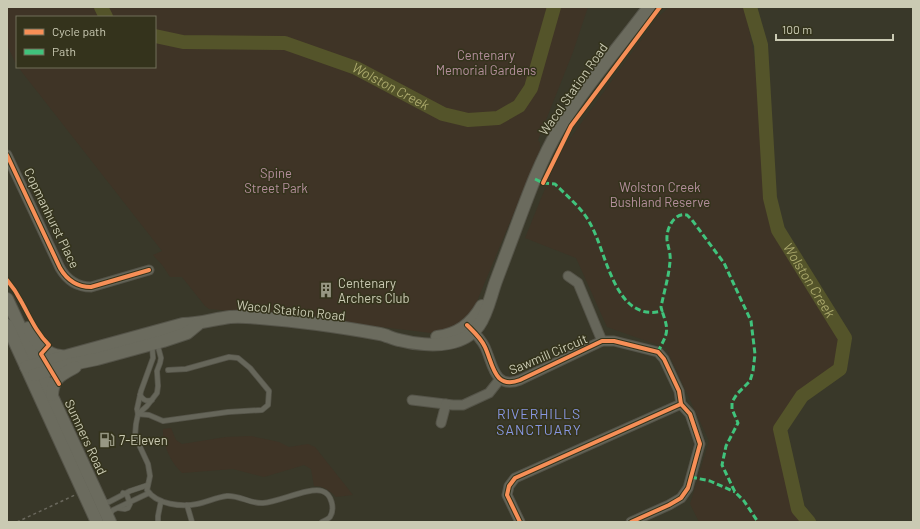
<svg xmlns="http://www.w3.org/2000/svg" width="920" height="529" viewBox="0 0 920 529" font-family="Barlow,sans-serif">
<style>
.green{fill:#3f3426}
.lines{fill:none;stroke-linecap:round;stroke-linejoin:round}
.river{stroke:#54542a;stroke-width:14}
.lane-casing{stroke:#555449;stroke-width:6}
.street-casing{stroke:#555449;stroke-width:11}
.secondary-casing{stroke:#555449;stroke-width:14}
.path{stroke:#6a685d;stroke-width:1.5;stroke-dasharray:3 3;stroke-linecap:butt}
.lane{stroke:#66665a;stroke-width:4.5}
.street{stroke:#66665a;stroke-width:9}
.secondary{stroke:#6b6b5e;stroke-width:12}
.quiet{stroke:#40c37c;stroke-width:3;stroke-dasharray:6 3;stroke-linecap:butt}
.cycleway-casing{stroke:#34331c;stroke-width:6}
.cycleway{stroke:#f78f57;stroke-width:4}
.labels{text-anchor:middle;stroke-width:3;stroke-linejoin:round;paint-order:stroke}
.park-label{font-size:13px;fill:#b58f9d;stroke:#34331c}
.street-label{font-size:13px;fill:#cacab3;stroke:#34331c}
.poi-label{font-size:13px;fill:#cacab3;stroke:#34331c;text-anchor:start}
.water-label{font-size:14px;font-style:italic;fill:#aaa86b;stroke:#34331c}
.neighbourhood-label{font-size:14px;letter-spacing:1px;fill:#8897e2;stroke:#34331c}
</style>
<rect width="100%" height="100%" fill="#393829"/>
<g class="green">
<path d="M 7,7 L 588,7 L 573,52 L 538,140 L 540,143 L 540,150 L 473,311 C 459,327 453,332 431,333 L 299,317 L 209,309 L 205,306 L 182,277 L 170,277 L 163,266 L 153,255 L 162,251 L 18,67 L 155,67 L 155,17 L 17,17 L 17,66 L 7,45 Z"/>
<path d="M 669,7 L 743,7 L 745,10 L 754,54 L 766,202 L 776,235 L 838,338 L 836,367 L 798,394 L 774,430 L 794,512 L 803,522 L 699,522 L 690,504 L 709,441 L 666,348 L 607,327 L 576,258 L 525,238 L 559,154 L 657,18 Z"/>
<path d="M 171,428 L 176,440 L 182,444 L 226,437 L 251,436 L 279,442 L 289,447 L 308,444 L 315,447 L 353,495 L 336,497 C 329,490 324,486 314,486 L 311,469 L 304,465 L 264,477 L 233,469 L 182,473 C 171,463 162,444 163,429 Z"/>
</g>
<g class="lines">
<g class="river">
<path d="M 101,7 L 106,17"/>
<path id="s1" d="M 750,7 L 761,45 L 770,198 L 778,230 L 845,338 L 840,369 L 802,396 L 780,429 L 798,509 L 809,522"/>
<path id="s2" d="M 155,36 L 183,42 L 285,43 L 356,68 L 443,114 L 468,120 L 498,118 L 519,106 L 531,88 L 554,7"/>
</g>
<defs>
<g id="lane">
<path d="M 152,345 L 153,358 L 141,391 L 137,409 L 138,414 L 136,424 L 135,436 L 148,464 L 150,476 L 147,490 C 157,505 182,507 197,504 C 207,502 217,497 227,496 C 239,495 251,504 263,503 C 279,502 309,487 322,491 C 332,494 335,509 330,517 C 328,519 324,521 322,522"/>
<path d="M 140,395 C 143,400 146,402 152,400"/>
<path d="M 138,414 L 149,415 L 163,421 L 228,412 L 262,410 L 268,405 L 269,391 L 250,368 L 238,358 L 229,357 L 186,369 L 168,370"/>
<path d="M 138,414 L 147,406 L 157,393 L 158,386 L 157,371 L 160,363 L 161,358 L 157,343"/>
<path d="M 101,501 L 104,502 L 109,502 L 130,491 L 148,485"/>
<path d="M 187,505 L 192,522"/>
<path d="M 118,508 L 125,509 L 128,508 L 130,504 L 127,495 L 123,493"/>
<path d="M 109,515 L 113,510 L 149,493"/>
<path d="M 158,522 L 158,516 L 161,501"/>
</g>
<g id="street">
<path d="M 7,155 L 60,268 C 67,280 77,287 91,287 L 149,270"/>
<path d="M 568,276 L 578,283 L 602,341"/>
<path d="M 469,327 C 475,333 481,339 485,347 C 493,364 494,390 520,380 L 602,341 L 614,341 L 658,352 L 664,359 L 679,391 L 681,404 L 690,414 L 700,444 L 688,488 L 681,498 L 669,505 L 631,522"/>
<path d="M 412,400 L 453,405 L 463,405 L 489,393 L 500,379"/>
<path d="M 441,423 L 446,404"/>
<path d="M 520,522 L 507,495 L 509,486 L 515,478 L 681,404"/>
</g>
<g id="secondary">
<path d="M 7,299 L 110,522"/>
<path d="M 7,325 L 97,522"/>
<path d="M 28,328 C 35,341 45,355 61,356"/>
<path d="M 437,337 C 458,335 472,324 482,306"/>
<path d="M 26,367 L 183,324 C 199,324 214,319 230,317 C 239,316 250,317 260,318 C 299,321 341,327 380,334 C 386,335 393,339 399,340 C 414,344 434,346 449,343 C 485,336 486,309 496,281 C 502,265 508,249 514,233 C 527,198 540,161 559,129 C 585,86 619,47 649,7"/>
<path d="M 34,375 L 68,365 L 97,359 L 163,341 L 187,333 L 198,324"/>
<path d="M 52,395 C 53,377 61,375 75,367"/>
</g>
</defs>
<use href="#lane" class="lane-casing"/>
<use href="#street" class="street-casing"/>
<use href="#secondary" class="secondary-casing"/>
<path class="path" d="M 17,522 L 75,495"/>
<use href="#lane" class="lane"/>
<use href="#street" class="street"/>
<use href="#secondary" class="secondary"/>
<g class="quiet">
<path d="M 535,179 L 543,183 L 555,184 C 568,197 583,209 591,225 C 607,254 615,323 662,311 L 661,307 C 664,292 669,276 670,261 C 671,254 668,247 667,240 C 666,229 674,212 687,215 L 692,220 L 724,263 L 751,321 L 755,354 L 753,371 L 750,381 L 737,394 L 732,402 L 732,409 L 738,423 L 726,446 L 722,465 L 735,492 L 744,501 L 758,522"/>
<path d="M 658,352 C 667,333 670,333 662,311"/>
<path d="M 691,477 L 710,481 L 735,492"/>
</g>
<defs>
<g id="cycleway">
<path d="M 7,155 L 60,268 C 67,280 77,287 91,287 L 149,270"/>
<path d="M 543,183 L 571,126 L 660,7"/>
<path d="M 7,280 C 12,286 17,293 21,301 C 30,317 36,332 49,345 L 41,354 L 59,384"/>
<path d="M 467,325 C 474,332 481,338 485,347 C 493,364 494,390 520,380 L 602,341 L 614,341 L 658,352 L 664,359 L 679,391 L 681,404 L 690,414 L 700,444 L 688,488 L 681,498 L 669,505 L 631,522"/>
<path d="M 520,522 L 507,495 L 509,486 L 515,478 L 681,404"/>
</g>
</defs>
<use href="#cycleway" class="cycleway-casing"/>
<use href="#cycleway" class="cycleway"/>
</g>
<defs>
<symbol id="building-bare" viewBox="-9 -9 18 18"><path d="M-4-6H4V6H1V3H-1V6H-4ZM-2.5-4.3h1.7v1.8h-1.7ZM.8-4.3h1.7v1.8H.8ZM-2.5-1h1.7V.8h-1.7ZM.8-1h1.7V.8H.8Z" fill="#979783" stroke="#34331c" stroke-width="2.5" paint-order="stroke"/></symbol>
<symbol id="fuel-bare" viewBox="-9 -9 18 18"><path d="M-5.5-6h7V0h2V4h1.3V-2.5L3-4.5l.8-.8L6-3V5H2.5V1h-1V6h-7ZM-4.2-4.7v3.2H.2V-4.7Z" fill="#979783" stroke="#34331c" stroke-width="2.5" paint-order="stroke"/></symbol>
</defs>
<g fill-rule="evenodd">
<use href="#building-bare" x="315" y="279" width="22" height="22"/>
<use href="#fuel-bare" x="96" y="429" width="22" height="22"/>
</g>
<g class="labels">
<g class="park-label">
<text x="486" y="60">Centenary<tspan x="486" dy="15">Memorial Gardens</tspan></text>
<text x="276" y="178">Spine<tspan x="276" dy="15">Street Park</tspan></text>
<text x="660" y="192">Wolston Creek<tspan x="660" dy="15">Bushland Reserve</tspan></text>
</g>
<g class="street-label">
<text transform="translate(573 89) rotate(-55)" y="5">Wacol Station Road</text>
<text transform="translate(52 218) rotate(64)" y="5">Copmanhurst Place</text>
<text transform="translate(291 310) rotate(6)" y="5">Wacol Station Road</text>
<text transform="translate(548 354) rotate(-23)" y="5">Sawmill Circuit</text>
<text transform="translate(86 437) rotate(65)" y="5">Sumners Road</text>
</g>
<g class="poi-label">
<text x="338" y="288">Centenary<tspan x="338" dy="15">Archers Club</tspan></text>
<text x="119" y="445">7-Eleven</text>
</g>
<g class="water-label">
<text dy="5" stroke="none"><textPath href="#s2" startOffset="245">Wolston Creek</textPath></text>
<text dy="5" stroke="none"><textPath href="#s1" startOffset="285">Wolston Creek</textPath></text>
</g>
<g class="neighbourhood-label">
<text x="539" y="419">RIVERHILLS<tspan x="539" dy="16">SANCTUARY</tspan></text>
</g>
</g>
<rect width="920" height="529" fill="none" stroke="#cacab3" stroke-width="16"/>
<rect x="16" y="16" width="140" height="52" fill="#34331c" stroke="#706f58"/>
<rect x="24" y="29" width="20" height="6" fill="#f78f57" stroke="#706f58"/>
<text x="52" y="36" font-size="12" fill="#cacab3">Cycle path</text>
<rect x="24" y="49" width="20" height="6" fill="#40c37c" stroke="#706f58"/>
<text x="52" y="56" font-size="12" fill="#cacab3">Path</text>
<path d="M776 34v6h117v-6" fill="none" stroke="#cacab3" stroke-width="2"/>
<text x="782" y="34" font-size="12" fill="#cacab3" stroke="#34331c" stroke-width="3" paint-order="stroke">100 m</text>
</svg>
